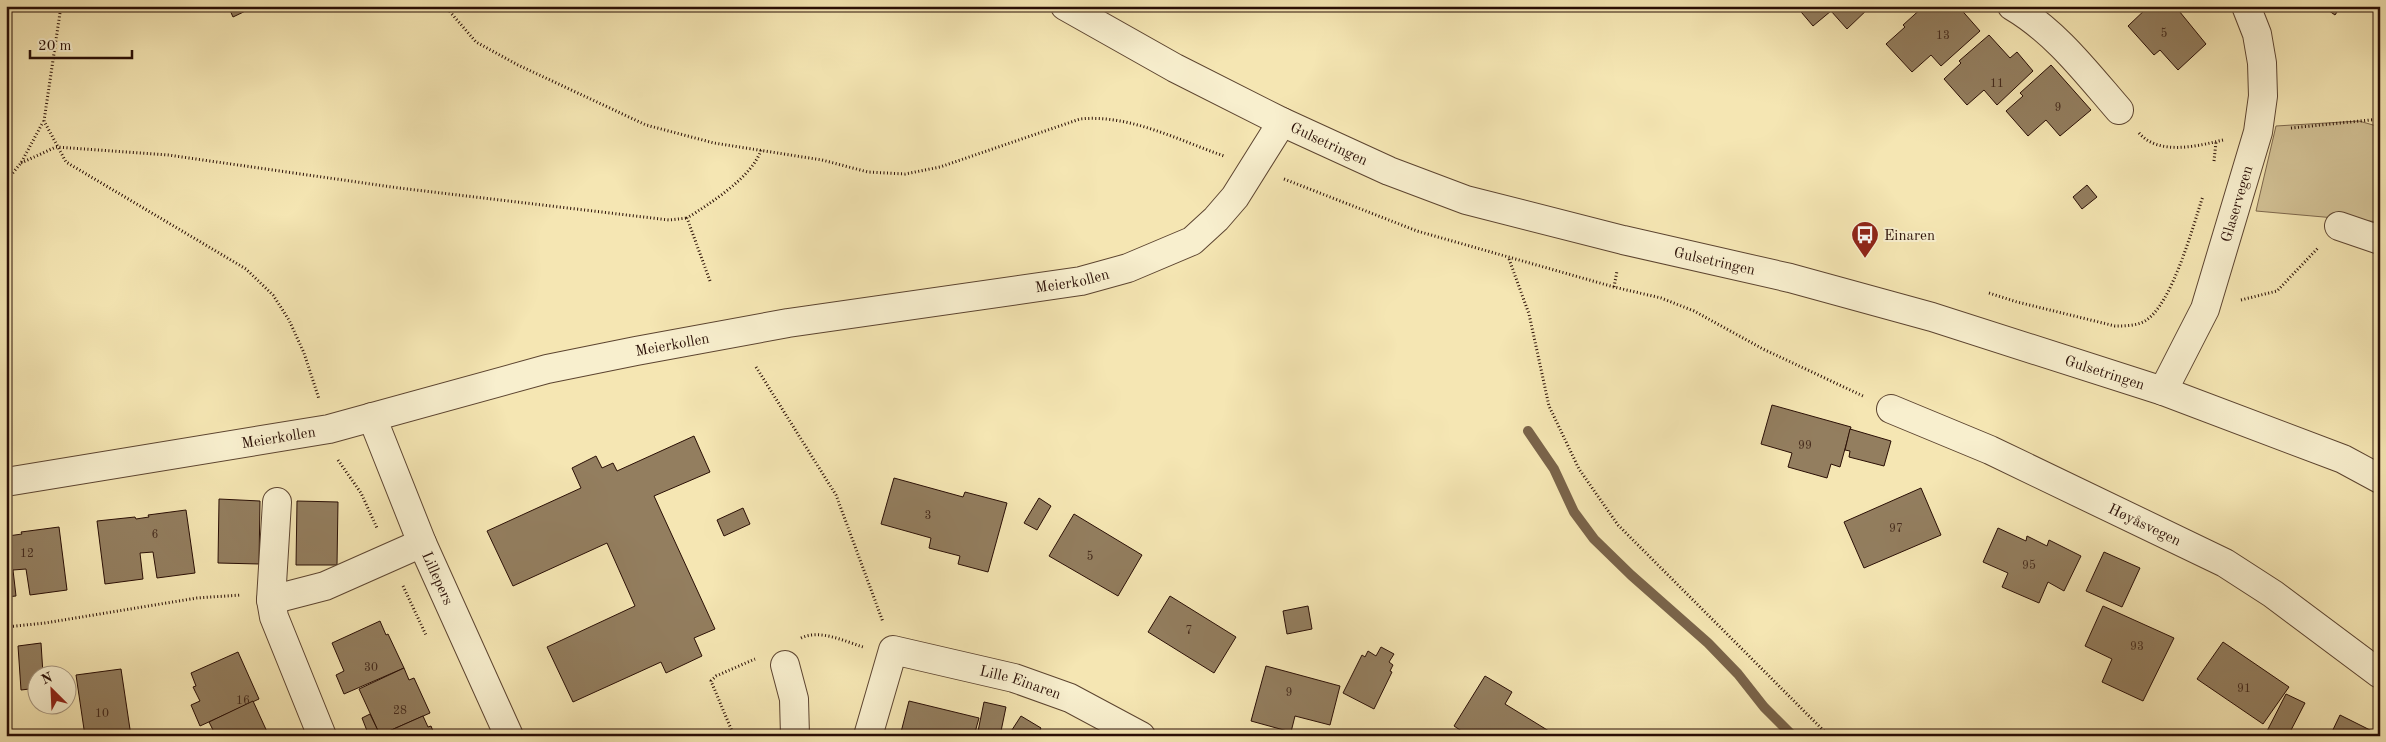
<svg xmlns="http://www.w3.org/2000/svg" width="2386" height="742" viewBox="0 0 2386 742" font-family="'Old Standard TT',serif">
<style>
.green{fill:#d2c195;stroke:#7e684d}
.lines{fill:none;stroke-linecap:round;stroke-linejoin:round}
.stream{stroke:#7a644a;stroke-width:10}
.building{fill:#937e5f;stroke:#290e05}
.minor-casing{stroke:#5c4430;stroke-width:30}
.path{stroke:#290e05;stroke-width:3;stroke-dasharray:1 2.5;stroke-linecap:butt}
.minor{stroke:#f8efce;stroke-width:28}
.labels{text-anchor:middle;stroke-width:4;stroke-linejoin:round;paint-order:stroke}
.number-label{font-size:12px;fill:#442a1c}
.street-label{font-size:15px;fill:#290e05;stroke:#f8efce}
.poi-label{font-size:15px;fill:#290e05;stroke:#f8efce;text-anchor:start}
</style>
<rect width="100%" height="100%" fill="#f5e6b3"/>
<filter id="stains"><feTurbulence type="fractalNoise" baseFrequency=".004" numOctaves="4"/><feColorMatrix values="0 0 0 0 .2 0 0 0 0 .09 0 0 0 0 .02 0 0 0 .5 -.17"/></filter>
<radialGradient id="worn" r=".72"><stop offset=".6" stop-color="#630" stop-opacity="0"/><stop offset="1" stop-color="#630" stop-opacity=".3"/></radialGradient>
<path class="green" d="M 2359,121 L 2380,127 L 2380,222 L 2256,211 L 2276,126 Z"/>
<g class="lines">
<path class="stream" d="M 1528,431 L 1554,469 L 1574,512 L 1594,539 L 1631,575 L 1708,643 L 1738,674 L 1764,707 L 1793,736"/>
</g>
<g class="building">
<path d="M 228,6 L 256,6 L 233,17 Z"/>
<path d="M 1796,6 L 1871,6 L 1847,29 L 1831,11 L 1813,26 Z"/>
<path d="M 1924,6 L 1958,6 L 1980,31 L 1941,66 L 1931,55 L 1912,72 L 1886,44 L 1905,27 L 1903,25 Z"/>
<path d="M 2149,6 L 2175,6 L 2206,44 L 2178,70 L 2160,50 L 2154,55 L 2128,26 Z"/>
<path d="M 2322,6 L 2341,6 L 2335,15 Z"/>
<path d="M 1989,35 L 2010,58 L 2017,52 L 2033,71 L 1997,105 L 1984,90 L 1967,105 L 1944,79 L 1961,63 L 1959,61 Z"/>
<path d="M 2051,65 L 2091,110 L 2060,136 L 2046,120 L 2028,136 L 2006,111 L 2023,96 L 2020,93 Z"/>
<path d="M 2087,185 L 2097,197 L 2082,209 L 2073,197 Z"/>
<path d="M 1772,405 L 1851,427 L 1840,467 L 1831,464 L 1827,478 L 1788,467 L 1792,453 L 1761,444 Z"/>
<path d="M 1850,429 L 1891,441 L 1884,466 L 1849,457 L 1850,451 L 1845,450 Z"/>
<path d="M 694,436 L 710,472 L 654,496 L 715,629 L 694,638 L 702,656 L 666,673 L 661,662 L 573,702 L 547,647 L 635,606 L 607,543 L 513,586 L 487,531 L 581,488 L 572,468 L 596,456 L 602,468 L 613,463 L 617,471 Z"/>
<path d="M 894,478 L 963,497 L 965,492 L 1007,503 L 988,572 L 958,564 L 960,556 L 929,548 L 931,538 L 881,524 Z"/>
<path d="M 1921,488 L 1941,535 L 1864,568 L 1844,522 Z"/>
<path d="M 1039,498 L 1051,506 L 1037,530 L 1024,523 Z"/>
<path d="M 219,499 L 260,501 L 259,564 L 218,563 Z"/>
<path d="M 297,501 L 338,502 L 337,565 L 296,565 Z"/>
<path d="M 743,508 L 750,524 L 724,536 L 717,520 Z"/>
<path d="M 186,510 L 195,573 L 157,578 L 153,552 L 140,553 L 143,579 L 105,584 L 97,521 L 135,517 L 136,519 L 149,517 L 148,515 Z"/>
<path d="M 1074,514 L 1142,555 L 1118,596 L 1049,556 Z"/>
<path d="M 59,527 L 67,590 L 30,595 L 26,569 L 13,570 L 16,596 L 6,597 L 6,534 L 8,536 L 22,534 L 21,532 Z"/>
<path d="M 1998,528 L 2026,541 L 2027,536 L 2047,546 L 2049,540 L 2081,556 L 2064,591 L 2048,582 L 2039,603 L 2002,587 L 2008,573 L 1983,562 Z"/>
<path d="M 2104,552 L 2140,568 L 2122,607 L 2086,591 Z"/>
<path d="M 1170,596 L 1236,637 L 1214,673 L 1148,632 Z"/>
<path d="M 1308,606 L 1312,629 L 1287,634 L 1283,611 Z"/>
<path d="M 2103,606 L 2174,638 L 2143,701 L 2102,682 L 2112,659 L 2085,646 Z"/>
<path d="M 380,621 L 386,635 L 388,634 L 404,668 L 344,694 L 336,675 L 344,671 L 332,643 Z"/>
<path d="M 2223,642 L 2289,687 L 2263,724 L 2197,679 Z"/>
<path d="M 41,643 L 43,674 L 38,674 L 38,688 L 21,690 L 18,646 Z"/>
<path d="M 1381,647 L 1394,654 L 1389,662 L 1393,665 L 1390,671 L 1392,672 L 1374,709 L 1343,693 L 1362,655 L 1365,657 L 1368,651 L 1376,656 Z"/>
<path d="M 238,652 L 259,699 L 200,726 L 191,705 L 200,701 L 193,687 L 196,686 L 191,673 Z"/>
<path d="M 1266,666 L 1340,686 L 1330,725 L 1295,716 L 1291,732 L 1251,721 Z"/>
<path d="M 404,668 L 409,680 L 414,678 L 430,713 L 380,735 L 359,689 Z"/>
<path d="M 121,669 L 131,736 L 85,736 L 76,675 Z"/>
<path d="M 1485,676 L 1512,692 L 1505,704 L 1557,736 L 1469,736 L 1454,726 Z"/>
<path d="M 2286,694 L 2305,703 L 2288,736 L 2271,736 L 2266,733 Z"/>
<path d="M 253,701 L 269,736 L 211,736 L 215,734 L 209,722 Z"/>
<path d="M 909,701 L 979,718 L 974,736 L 900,736 Z"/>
<path d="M 984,702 L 1006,707 L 1000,736 L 977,736 Z"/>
<path d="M 370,714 L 380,735 L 423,716 L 428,727 L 431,726 L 435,736 L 369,736 L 362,718 Z"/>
<path d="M 2340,715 L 2380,735 L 2380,736 L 2330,736 Z"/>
<path d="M 1021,716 L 1041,728 L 1037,736 L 1008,736 Z"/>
</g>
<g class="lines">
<defs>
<g id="minor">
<path id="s1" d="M 1065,6 L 1175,68 L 1282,122 L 1389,171 L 1466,200 L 1623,240 L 1790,278 L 1932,317 L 2163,391 L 2343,459 L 2380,479"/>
<path d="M 2012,6 C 2056,32 2086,72 2119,110"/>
<path d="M 2339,226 L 2380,240"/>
<path id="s2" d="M 2163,391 L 2205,309 L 2258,132 L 2263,96 L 2262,63 L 2257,34 L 2246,6"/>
<path id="s3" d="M 1891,409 L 1990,450 L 2225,563 L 2273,594 L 2380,674"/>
<path id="s4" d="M 372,417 L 422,543 L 509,736"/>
<path id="s5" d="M 6,482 L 329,429 L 547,369 L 636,351 L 788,323 L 1081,281 L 1128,268 L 1192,241 L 1216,219 L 1235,197 L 1282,122"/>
<path d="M 277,502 L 271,600 L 274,617 L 322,736"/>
<path d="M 271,600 L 325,586 L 422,543"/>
<path d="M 785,665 L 794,699 L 795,736"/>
<path id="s6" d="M 868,736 L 893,650 L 1014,678 L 1070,698 L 1141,736"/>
</g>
</defs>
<use href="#minor" class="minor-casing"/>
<g class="path">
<path d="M 61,6 L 44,121 L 66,162 L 246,269 L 273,295 L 289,320 L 304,353 L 319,399"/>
<path d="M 445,6 L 476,42 L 518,65 L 646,125 L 714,143 L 822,160 L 868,172 L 905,174 L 940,167 L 1080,119 C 1129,114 1178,140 1224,156"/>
<path d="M 2291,128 L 2380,119"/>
<path d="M 2139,133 C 2159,156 2198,146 2223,140"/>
<path d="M 2214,161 L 2216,142"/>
<path d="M 21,163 L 56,147 L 168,155 L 399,188 L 669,220 L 687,218"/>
<path d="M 1284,179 L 1417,231 L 1614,287 L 1661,298 L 1694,311 L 1763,349 L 1863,396"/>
<path d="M 6,181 L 21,163 L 43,122"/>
<path d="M 1509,259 L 1529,314 L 1549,406 L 1579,469 L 1618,525 L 1829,736"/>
<path d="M 710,281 L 687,218 C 711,203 752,177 761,150"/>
<path d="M 1614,287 L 1617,271"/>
<path d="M 1989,293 L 2017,302 L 2115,326 C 2125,326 2136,326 2145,321 C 2172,305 2193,226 2203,196"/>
<path d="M 2241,300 L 2277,291 L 2318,248"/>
<path d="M 756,367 L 836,495 L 883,622"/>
<path d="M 338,460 L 361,493 L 377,528"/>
<path d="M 403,586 L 426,635"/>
<path d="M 6,627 L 45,623 L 197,598 L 241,595"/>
<path d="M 801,638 C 820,629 844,641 863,647"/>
<path d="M 734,736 L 711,681 L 716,676 L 755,659"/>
</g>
<use href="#minor" class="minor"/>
</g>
<defs>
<symbol id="bus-pin" viewBox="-11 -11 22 30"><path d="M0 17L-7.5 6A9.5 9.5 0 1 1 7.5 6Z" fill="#8f2418" stroke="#f8efce"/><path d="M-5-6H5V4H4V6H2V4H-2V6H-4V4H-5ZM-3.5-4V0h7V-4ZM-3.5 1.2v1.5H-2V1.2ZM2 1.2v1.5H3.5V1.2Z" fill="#fff"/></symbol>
</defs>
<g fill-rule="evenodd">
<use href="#bus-pin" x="1849" y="219" width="32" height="43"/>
</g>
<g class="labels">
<g class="number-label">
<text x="2164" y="37">5</text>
<text x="1943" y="39">13</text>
<text x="1997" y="87">11</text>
<text x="2058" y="111">9</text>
<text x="1805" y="449">99</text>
<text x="928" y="519">3</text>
<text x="1896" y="532">97</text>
<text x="155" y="538">6</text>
<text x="27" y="557">12</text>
<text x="1090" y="560">5</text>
<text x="2029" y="569">95</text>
<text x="1189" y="634">7</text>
<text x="2137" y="650">93</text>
<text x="371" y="671">30</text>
<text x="2244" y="692">91</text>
<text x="1289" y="696">9</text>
<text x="243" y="704">16</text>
<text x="400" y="714">28</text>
<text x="102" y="717">10</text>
</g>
<g class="street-label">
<text dy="5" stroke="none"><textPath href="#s1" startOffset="298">Gulsetringen</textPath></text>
<text dy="5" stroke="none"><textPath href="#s2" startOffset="202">Glaservegen</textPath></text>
<text dy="5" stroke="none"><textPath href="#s1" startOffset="702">Gulsetringen</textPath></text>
<text dy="5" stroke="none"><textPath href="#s5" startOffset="1086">Meierkollen</textPath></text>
<text dy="5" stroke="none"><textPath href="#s5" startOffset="681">Meierkollen</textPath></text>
<text dy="5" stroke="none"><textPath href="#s1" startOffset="1108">Gulsetringen</textPath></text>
<text dy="5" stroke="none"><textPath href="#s5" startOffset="276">Meierkollen</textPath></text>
<text dy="5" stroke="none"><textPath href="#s3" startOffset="279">Høyåsvegen</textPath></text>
<text dy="5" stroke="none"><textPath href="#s4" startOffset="174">Lillepers</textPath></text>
<text dy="5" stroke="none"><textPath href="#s6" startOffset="221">Lille Einaren</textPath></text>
</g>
<g class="poi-label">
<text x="1884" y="240">Einaren</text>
</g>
</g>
<rect width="2386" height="742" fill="none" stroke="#f5e6b3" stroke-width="25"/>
<rect x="8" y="8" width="2371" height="727" fill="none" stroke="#290e05" stroke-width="2.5"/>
<rect x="12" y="12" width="2361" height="717" fill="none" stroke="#290e05"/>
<g transform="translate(52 690) rotate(336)"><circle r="24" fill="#f8efce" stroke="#a5957e"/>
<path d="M0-4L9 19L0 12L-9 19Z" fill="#8f2418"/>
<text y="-8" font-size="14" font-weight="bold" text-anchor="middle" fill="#290e05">N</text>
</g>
<path d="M30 50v8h102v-8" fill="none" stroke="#290e05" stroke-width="2.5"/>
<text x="38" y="50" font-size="15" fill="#290e05" stroke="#f8efce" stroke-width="4" paint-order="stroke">20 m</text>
<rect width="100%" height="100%" filter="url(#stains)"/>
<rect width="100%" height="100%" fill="url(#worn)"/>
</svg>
